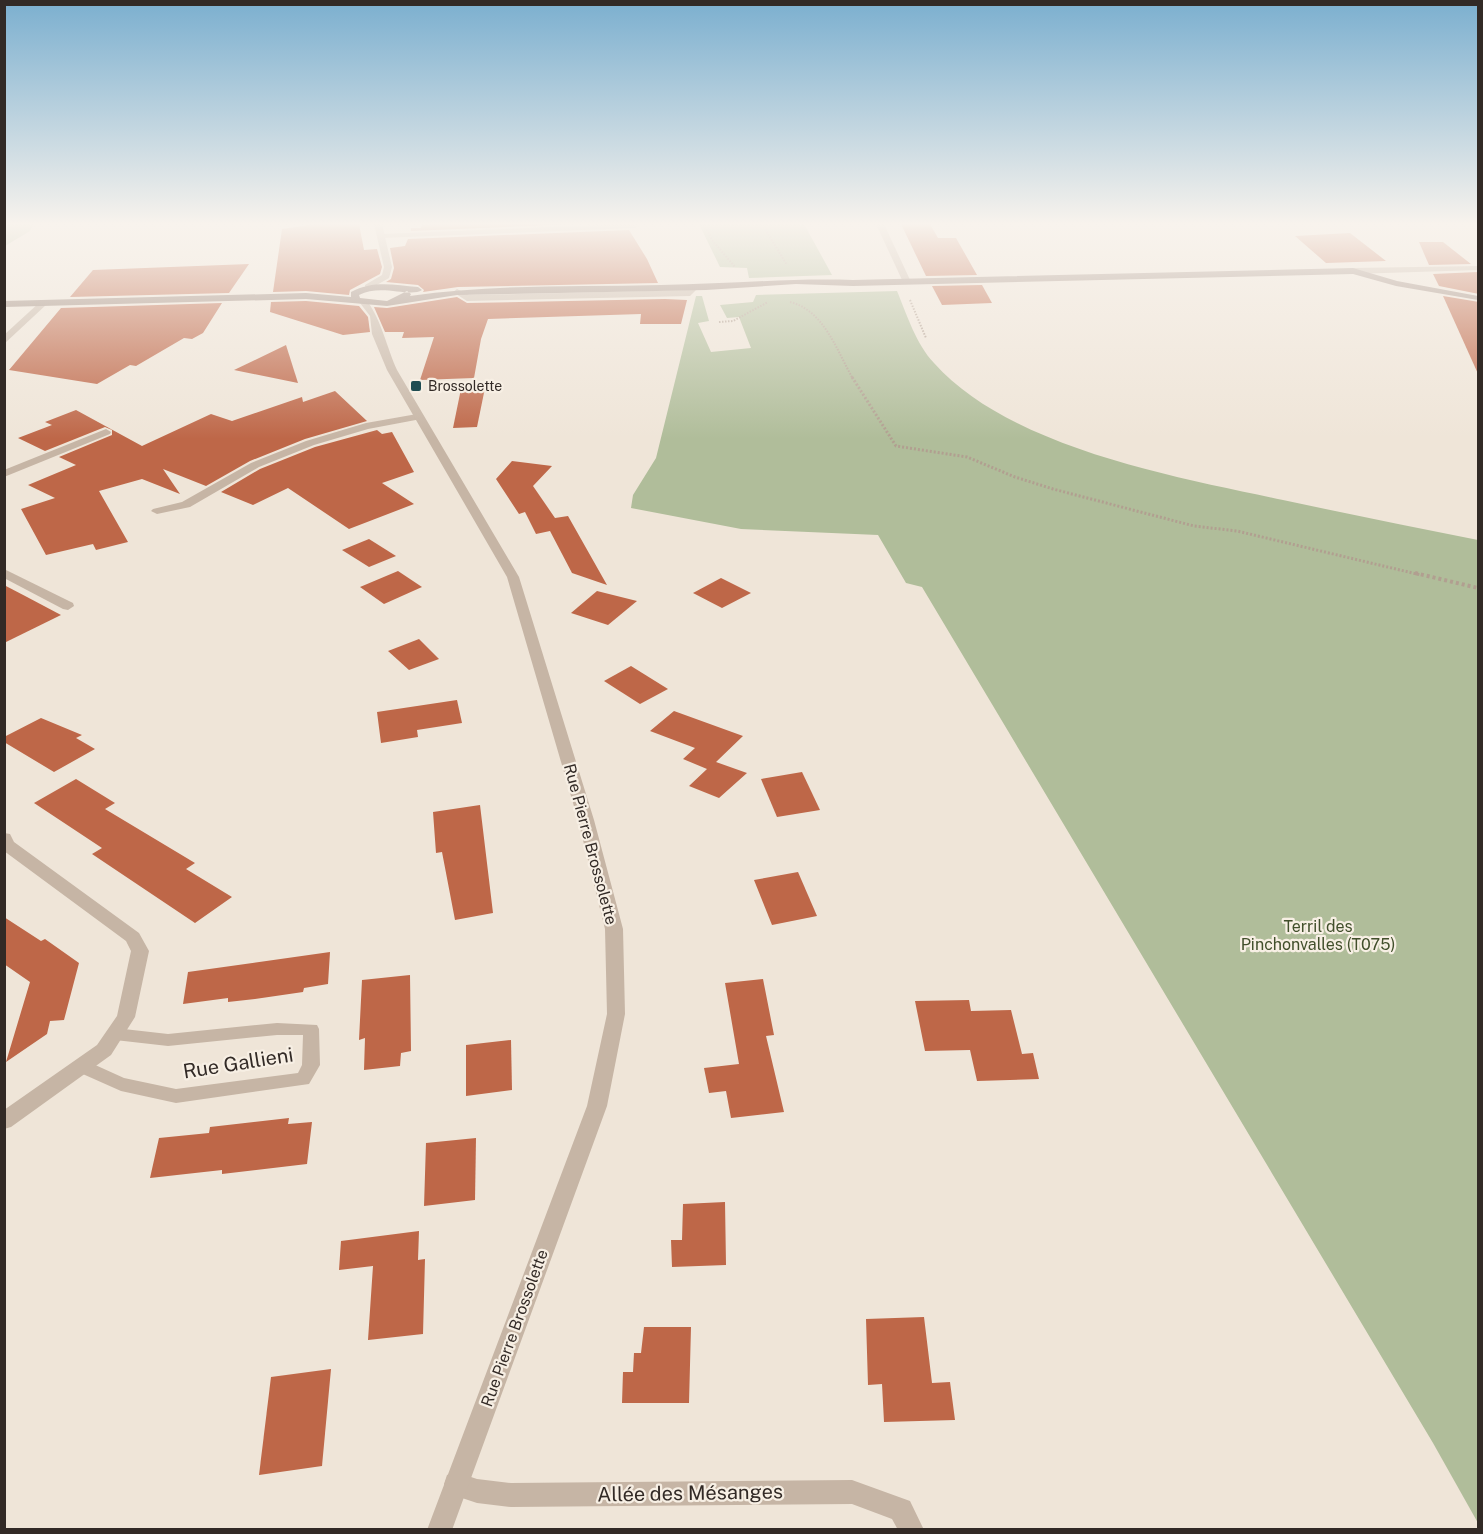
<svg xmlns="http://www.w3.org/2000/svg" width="1483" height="1534" viewBox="0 0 1483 1534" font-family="'Public Sans',sans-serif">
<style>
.green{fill:#b0bd9a}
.building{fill:#be6748}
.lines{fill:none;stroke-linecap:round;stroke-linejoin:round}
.path-far2{stroke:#b19f90;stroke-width:2;stroke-dasharray:1.5 1.5;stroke-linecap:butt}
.path-far1{stroke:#b19f90;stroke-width:3;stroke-dasharray:2 2;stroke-linecap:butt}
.path{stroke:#b19f90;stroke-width:4;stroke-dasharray:3 3;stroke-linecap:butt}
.service{fill:#c6b5a5;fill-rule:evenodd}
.minor{fill:#c6b5a5;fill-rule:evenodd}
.tertiary{fill:#c6b5a5;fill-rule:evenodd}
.secondary{fill:#998477;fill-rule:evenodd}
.poi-dot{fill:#1f4c51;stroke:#f7efe4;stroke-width:2}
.labels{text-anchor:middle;stroke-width:4.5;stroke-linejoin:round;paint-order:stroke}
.far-poi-label{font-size:14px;fill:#322a26;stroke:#f7efe4;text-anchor:start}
.street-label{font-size:16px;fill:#322a26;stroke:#f7efe4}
.park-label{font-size:16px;fill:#414f2b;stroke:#f7efe4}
.near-street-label{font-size:20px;fill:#322a26;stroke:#f7efe4}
</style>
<rect width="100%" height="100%" fill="#efe5d8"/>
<g class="green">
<path d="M 5,224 L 33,224 L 30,231 L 5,246 Z"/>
<path d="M 699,224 L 804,224 L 832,275 L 749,278 L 747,268 L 720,267 Z"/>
<path d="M 897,291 C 907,315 916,344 934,363 C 1010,448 1175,477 1283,500 C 1348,514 1413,527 1478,540 L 1478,1523 L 1433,1443 L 922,587 L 906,583 L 878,535 L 741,529 L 631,508 L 633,495 L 656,458 L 696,296 L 702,296 L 709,321 L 698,323 L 711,352 L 751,348 L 739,317 L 727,318 L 720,305 L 753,302 L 756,295 Z"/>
</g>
<g class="building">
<path d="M 317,224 L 359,224 L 364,250 L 377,249 L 382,267 L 380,274 L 350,290 L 349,295 L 306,291 L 273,292 L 282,229 Z"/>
<path d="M 445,224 L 573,224 L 411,231 L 411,228 L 421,228 L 422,225 Z"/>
<path d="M 901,224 L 930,224 L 938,238 L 956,238 L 977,275 L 926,276 Z"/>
<path d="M 629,230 L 647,259 L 658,283 L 458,287 L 423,292 L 424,290 L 418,285 L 386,282 L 391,279 L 394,268 L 390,248 L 405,246 L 408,239 Z"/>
<path d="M 1350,233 L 1386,261 L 1326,263 L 1295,236 Z"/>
<path d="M 1419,242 L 1443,242 L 1471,264 L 1429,265 Z"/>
<path d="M 249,264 L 229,293 L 70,297 L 93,270 Z"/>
<path d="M 1478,272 L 1479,294 L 1439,286 L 1433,274 Z"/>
<path d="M 982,285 L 992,303 L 942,305 L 932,286 Z"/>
<path d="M 1443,296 L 1479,302 L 1479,376 Z"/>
<path d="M 457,297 L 467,303 L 665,299 L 687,300 L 681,324 L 640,324 L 641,314 L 488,319 L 481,339 L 474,378 L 420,380 L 434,337 L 402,338 L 404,332 L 385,332 L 374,307 L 387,308 Z"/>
<path d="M 306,301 L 359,306 L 368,317 L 370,332 L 343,335 L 270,312 L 271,302 Z"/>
<path d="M 222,303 L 203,333 L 192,339 L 184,338 L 136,366 L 130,365 L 97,384 L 9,370 L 61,308 Z"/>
<path d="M 286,345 L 298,383 L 234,370 Z"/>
<path d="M 486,383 L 477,427 L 453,428 L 462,384 Z"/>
<path d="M 335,391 L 367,421 L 305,439 L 250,461 L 206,486 L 163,469 L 180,494 L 142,479 L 99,491 L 128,542 L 96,550 L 93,544 L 46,555 L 21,509 L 55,498 L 28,485 L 76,465 L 59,457 L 112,435 L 112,430 L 105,427 L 45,451 L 18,438 L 52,425 L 45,422 L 76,410 L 142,446 L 211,414 L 232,421 L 302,397 L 303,402 Z"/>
<path d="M 377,430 L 382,434 L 392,432 L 414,472 L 382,483 L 414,504 L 349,529 L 288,488 L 253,505 L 221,492 L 260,469 L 315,447 Z"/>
<path d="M 512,461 L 552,466 L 533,486 L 555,518 L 568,516 L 607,585 L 572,573 L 550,531 L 536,534 L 525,512 L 519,514 L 496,479 Z"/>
<path d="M 369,539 L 396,556 L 369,567 L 342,550 Z"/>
<path d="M 398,571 L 422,587 L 384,604 L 360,587 Z"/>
<path d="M 721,578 L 751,593 L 722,608 L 693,593 Z"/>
<path d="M 4,585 L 27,597 L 61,615 L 4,643 Z"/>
<path d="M 597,591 L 637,601 L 608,625 L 571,613 Z"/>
<path d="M 419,639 L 439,659 L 409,670 L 388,651 Z"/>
<path d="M 631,666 L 668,689 L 640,704 L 604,681 Z"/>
<path d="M 457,700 L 462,723 L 417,730 L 418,737 L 381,743 L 377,712 Z"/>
<path d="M 674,711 L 743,736 L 716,762 L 747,773 L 719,798 L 689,786 L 707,769 L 683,759 L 695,748 L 650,731 Z"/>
<path d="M 41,718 L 82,735 L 76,738 L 95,749 L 54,772 L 4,742 L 4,737 Z"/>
<path d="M 802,772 L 820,810 L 777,817 L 761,779 Z"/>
<path d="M 76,779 L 115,803 L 105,809 L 195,863 L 186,869 L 232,897 L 195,923 L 92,854 L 102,848 L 34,803 Z"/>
<path d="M 480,805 L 493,913 L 455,920 L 442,852 L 436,853 L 433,812 Z"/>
<path d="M 798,872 L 817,916 L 772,925 L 754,880 Z"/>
<path d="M 4,917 L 41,941 L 45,939 L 79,963 L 64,1020 L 50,1021 L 47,1034 L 6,1062 L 30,982 L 4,964 Z"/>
<path d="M 330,952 L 328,984 L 304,988 L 303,992 L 255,999 L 228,1002 L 228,998 L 183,1004 L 188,972 Z"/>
<path d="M 410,975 L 411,1051 L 401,1053 L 400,1066 L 364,1070 L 365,1038 L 359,1040 L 362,980 Z"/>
<path d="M 763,979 L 774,1035 L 766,1036 L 784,1112 L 731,1118 L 726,1091 L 709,1093 L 704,1068 L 739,1064 L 725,983 Z"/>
<path d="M 969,1000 L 971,1011 L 1011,1010 L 1022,1054 L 1033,1053 L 1039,1079 L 977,1081 L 970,1050 L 925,1051 L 915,1001 Z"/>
<path d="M 511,1040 L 512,1090 L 466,1096 L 466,1045 Z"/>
<path d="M 289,1118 L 288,1124 L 312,1122 L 307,1164 L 222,1174 L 222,1170 L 150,1178 L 159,1138 L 209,1133 L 210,1127 Z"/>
<path d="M 476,1138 L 475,1200 L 424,1206 L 426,1143 Z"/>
<path d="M 725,1202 L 726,1265 L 672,1267 L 671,1240 L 682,1240 L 683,1204 Z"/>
<path d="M 419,1231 L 418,1260 L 425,1259 L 423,1334 L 368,1340 L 373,1266 L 339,1270 L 341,1241 Z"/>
<path d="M 924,1317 L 932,1383 L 950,1382 L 955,1420 L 884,1422 L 882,1384 L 868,1385 L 866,1319 Z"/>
<path d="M 644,1327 L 691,1327 L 689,1403 L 622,1403 L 623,1372 L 633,1372 L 634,1353 L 641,1353 Z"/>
<path d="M 331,1369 L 322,1466 L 259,1475 L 271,1377 Z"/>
</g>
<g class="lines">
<g class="path-far2">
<path d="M 704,224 L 712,240 L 735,267"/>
<path d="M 762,224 L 787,265"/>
<path d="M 910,300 L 926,338"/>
<path d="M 790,302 C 824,310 837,351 853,379"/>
<path d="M 719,322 L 733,321 L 768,302"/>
</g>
<path class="path-far1" d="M 852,377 L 896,446 L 967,457 L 1015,477 L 1053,489 L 1194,526 L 1237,531 L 1421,575"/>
<path class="path" d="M 1415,573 L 1478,588"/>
<path class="service" d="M 277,1023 L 317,1025 L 319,1029 L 320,1065 L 309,1084 L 176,1103 L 121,1091 L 76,1071 L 73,1066 L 76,1061 L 82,1059 L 124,1078 L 176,1089 L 298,1073 L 302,1065 L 303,1035 L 277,1035 L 168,1046 L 115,1040 L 109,1039 L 107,1034 L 109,1029 L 115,1028 L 168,1034 Z"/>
<g class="minor">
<path d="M 628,224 L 639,226 L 635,228 L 381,238 L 377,236 L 381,234 Z"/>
<path d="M 876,224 L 884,224 L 911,282 L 910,284 L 903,282 Z"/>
<path d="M 692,285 L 699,287 L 690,296 L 467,301 L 453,292 L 457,289 L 469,295 L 475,295 L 688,290 Z"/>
<path d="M 40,302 L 47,304 L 4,344 L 4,335 Z"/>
<path d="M 417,414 L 422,417 L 421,419 L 368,429 L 314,445 L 259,467 L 190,507 L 157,514 L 151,511 L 153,509 L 182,502 L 251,463 L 306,441 L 366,423 Z"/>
<path d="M 106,429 L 111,432 L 110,434 L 4,477 L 4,470 Z"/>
<path d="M 4,569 L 73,603 L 74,606 L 68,610 L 63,609 L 4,578 Z"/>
<path d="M 4,833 L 10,834 L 14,842 L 139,933 L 149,951 L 135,1017 L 111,1055 L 11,1127 L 4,1129 L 4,1110 L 97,1045 L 117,1016 L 131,951 L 126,941 L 4,851 Z"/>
<path d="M 456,1472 L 477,1479 L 511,1483 L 852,1480 L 910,1501 L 924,1530 L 898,1530 L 892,1519 L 852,1504 L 511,1507 L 477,1503 L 447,1493 L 444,1484 L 447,1475 Z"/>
</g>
<g class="tertiary">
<path d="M 374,224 L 382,224 L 392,267 L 389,278 L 368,290 L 365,289 L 365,285 L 382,275 L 384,267 Z"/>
<path d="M 1478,266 L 1478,270 L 1353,274 L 1349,271 L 1353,268 Z"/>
<path d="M 361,301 L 367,301 C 381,319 387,348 397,370 L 519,577 L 594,820 L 623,929 L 625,1014 L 607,1106 L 452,1530 L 427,1530 L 587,1106 L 607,1014 L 605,929 L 578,820 L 507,577 L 387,370 L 372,334 L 370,316 L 360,303 Z"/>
</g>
<path class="secondary" d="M 1353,268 L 1397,281 L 1478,296 L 1478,300 L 1396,286 L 1353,274 L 853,286 L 796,284 L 706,290 L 457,295 L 387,306 L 306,299 L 4,307 L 4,301 L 306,293 L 351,297 L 351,292 C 373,280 394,285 418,287 L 422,290 C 410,298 381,283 359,295 L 360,298 L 387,301 L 407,291 L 411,294 L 410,296 C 493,284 577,287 661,285 C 725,284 789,278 853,280 Z"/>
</g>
<linearGradient id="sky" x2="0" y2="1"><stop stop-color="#7bafcf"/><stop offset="0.51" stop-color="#f8f3ed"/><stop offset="1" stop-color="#f8f3ed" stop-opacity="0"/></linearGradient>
<rect width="1483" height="439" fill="url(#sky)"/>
<rect class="poi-dot" x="410" y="380" width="12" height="12" rx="3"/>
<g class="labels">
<g class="far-poi-label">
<text x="428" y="391">Brossolette</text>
</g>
<g class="street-label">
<text transform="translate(591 844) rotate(75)" y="6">Rue Pierre Brossolette</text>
<text transform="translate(514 1328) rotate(-70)" y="6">Rue Pierre Brossolette</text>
</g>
<g class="park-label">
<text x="1318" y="932">Terril des<tspan x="1318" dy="18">Pinchonvalles (T075)</tspan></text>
</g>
<g class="near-street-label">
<text transform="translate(238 1063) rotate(-9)" y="7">Rue Gallieni</text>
<text transform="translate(690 1493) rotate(-1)" y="7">Allée des Mésanges</text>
</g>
</g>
<rect width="1483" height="1534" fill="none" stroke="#322a26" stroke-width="12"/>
</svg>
